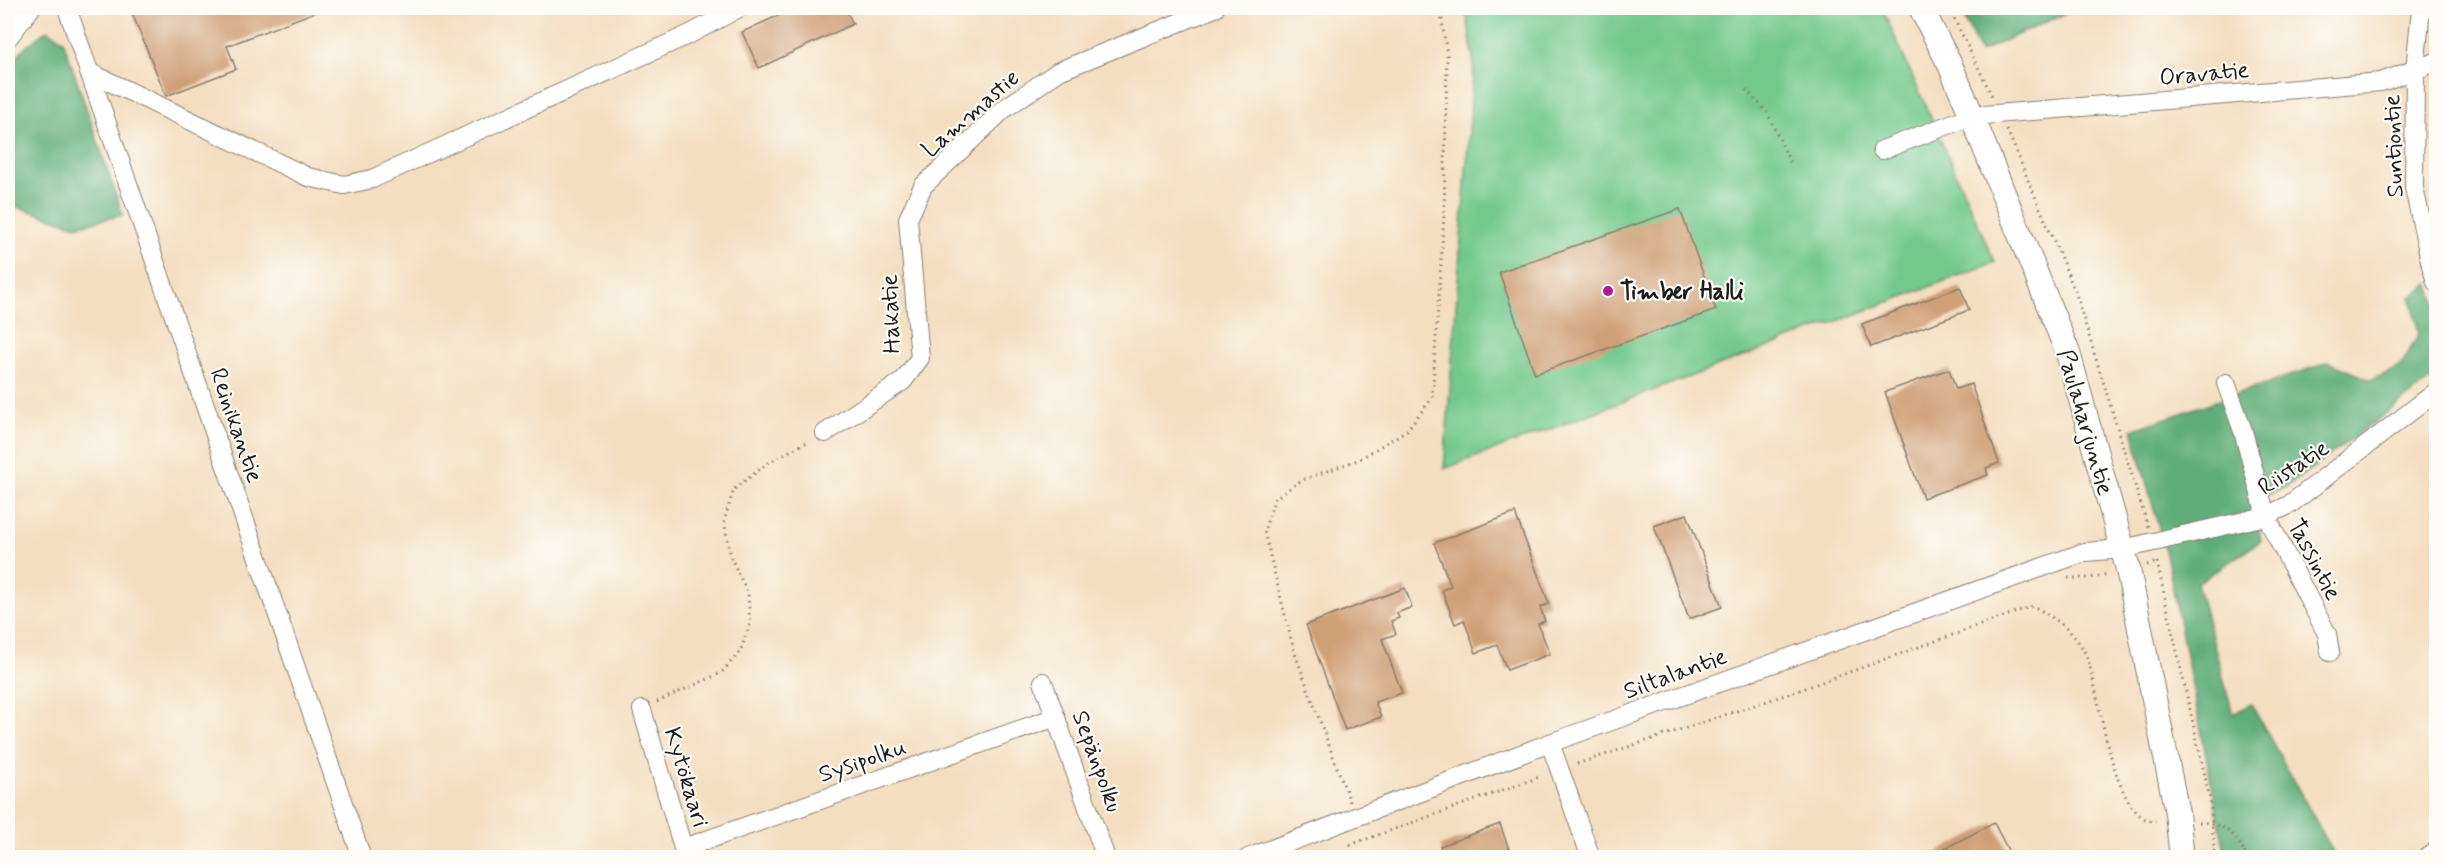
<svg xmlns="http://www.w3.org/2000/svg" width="2444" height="865" viewBox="0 0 2444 865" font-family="Mynerve,sans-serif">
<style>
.green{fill:#73c98d;stroke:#487254;stroke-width:1.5}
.forest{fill:#5ead78;stroke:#3d644a;stroke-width:1.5}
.building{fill:#cf9f76}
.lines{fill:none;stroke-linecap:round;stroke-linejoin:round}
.minor-casing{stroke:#887d6e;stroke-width:20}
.major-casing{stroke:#887d6e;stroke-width:26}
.path{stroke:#887d6e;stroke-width:3;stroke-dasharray:1.5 4.5;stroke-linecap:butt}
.minor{stroke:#fff;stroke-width:18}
.major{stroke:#fff;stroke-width:24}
.poi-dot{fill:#b5179e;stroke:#fdfcf7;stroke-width:2}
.labels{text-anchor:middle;stroke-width:4.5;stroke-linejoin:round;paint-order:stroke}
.street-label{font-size:24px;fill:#1c1c1c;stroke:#fdfcf7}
.poi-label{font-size:24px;font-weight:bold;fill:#1c1c1c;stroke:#fdfcf7;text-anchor:start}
</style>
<rect width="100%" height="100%" fill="#fdfcf7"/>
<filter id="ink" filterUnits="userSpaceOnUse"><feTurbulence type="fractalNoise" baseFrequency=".0167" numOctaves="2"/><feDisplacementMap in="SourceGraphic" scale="12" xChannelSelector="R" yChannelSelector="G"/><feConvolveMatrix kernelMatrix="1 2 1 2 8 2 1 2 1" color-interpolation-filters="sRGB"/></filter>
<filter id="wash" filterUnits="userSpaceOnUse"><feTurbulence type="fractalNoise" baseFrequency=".008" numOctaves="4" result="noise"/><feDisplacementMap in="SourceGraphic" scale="24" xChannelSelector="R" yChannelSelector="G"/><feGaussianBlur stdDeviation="1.35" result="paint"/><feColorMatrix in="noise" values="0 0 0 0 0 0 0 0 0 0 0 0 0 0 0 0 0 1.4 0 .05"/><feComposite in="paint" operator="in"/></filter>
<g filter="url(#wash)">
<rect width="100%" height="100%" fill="#f4dec0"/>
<path class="green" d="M 1461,8 L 1882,8 L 1995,262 L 1444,469 L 1474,63 L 1467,16 Z"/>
<g class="forest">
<path d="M 1959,8 L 2077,8 L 1980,52 Z"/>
<path d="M 47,30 L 63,40 L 123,215 L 76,226 L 8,204 L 8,68 L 23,49 Z"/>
<path d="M 2430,284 L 2436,305 L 2436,376 L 2288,486 L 2254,501 L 2261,541 L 2197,583 L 2233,714 L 2251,704 L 2336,857 L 2226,857 L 2166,554 L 2132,430 L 2329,362 L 2371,380 L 2400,367 L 2419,334 L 2411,297 Z"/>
</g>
<g id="blocks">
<g class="building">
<path d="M 130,8 L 323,8 L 323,9 L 227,46 L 236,69 L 166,96 Z"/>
<path d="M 795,8 L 845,8 L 853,24 L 759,68 L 742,32 Z"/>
<path d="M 1680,209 L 1716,310 L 1535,374 L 1499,272 Z"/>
<path d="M 1960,287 L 1969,310 L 1871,347 L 1862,324 Z"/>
<path d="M 1949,369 L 1956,389 L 1971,384 L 1999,463 L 1986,468 L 1988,475 L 1923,498 L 1885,392 Z"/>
<path d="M 1515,513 L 1549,604 L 1540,607 L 1545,621 L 1538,624 L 1550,654 L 1507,670 L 1497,645 L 1476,653 L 1464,620 L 1455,624 L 1442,590 L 1451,586 L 1434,543 Z"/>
<path d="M 1687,514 L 1722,607 L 1689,619 L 1654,526 Z"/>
<path d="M 1405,588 L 1412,607 L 1397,613 L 1399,618 L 1391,621 L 1396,634 L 1382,639 L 1402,693 L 1375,702 L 1381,717 L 1345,730 L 1306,625 Z"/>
<path d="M 1994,823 L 2012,858 L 1926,858 Z"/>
<path d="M 1500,824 L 1512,858 L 1444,858 L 1440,846 Z"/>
</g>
</g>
</g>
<g filter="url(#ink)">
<use href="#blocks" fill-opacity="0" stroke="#887d6e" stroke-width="1.5"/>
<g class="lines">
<defs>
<g id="minor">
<path d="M 67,8 L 362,858"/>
<path d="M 2421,8 L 2415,70 L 2414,188 L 2431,265 L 2436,282"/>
<path d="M 8,38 L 31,8"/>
<path d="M 89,72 L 308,177 L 344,185 L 372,179 L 690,34 L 739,8"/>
<path d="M 1882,150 L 1972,116 L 2381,82 L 2436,62"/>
<path d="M 2226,383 L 2243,431 L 2266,516 L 2327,634 L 2330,652"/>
<path d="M 825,433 L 903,381 L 920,358 L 908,219 L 923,186 L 1004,109 L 1059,71 L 1215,8"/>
<path d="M 1043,682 L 1106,858"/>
<path d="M 642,710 L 686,858"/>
<path d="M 1550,743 L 1591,858"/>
<path d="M 684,848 L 1056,717"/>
<path d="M 1248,858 L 1550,743 L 2085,552 L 2123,549 L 2266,516 L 2289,505 L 2436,392"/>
<path d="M 2426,858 L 2436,851"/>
</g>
<path id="major" d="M 1921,8 L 1950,65 L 1972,116 L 2068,353 L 2128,569 L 2177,813 L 2182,858"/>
</defs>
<use href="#minor" class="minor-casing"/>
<use href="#major" class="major-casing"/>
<g class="path">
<path d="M 1949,8 L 1992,96"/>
<path d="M 1746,90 L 1767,112 L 1791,164"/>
<path d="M 2007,130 L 2075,291 L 2148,527"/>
<path d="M 2157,562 L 2210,799 L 2215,858"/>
<path d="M 2147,565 L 2157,562"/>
<path d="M 2068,578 L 2090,578 L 2109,574"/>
<path d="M 657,702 L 721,673 L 740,652 L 750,624 L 748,594 L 731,558 L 724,521 L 734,489 L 771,461 L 809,441"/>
<path d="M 1577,764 L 1794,692 L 2033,606 C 2055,618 2075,631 2086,655 C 2100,688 2111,823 2156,821"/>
<path d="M 1350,802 L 1294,651 L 1264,531 L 1275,498 L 1302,480 L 1358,460 L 1407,430 L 1432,398 L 1444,216 L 1447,55 L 1440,8"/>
<path d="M 2199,822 C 2223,823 2238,834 2246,858"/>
<path d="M 1350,845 L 1542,776"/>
<path d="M 1350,845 L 1350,858"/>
<path d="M 2244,853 L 2256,858"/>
</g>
<use href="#minor" class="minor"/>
<use href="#major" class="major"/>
</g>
</g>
<circle class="poi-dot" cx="1608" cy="291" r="6"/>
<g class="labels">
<g class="street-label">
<text transform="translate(2204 73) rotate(-5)" y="8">Oravatie</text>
<text transform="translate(970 113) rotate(-41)" y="8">Lammastie</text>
<text transform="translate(2393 146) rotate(-92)" y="8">Suntiontie</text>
<text transform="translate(890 314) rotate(-92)" y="8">Hakatie</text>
<text transform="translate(2086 422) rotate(74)" y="8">Paulaharjuntie</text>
<text transform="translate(237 425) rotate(71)" y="8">Reinikantie</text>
<text transform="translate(2293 467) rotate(-34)" y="8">Riistatie</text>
<text transform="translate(2315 559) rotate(62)" y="8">Tassintie</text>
<text transform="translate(1675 673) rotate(-20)" y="8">Siltalantie</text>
<text transform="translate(862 760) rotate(-19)" y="8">Sysipolku</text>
<text transform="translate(1098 761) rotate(70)" y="8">Sepänpolku</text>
<text transform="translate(687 777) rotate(73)" y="8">Kytökaari</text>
</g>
<g class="poi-label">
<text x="1620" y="299">Timber Halli</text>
</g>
</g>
<rect width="2444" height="865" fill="none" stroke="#fdfcf7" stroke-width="30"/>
</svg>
